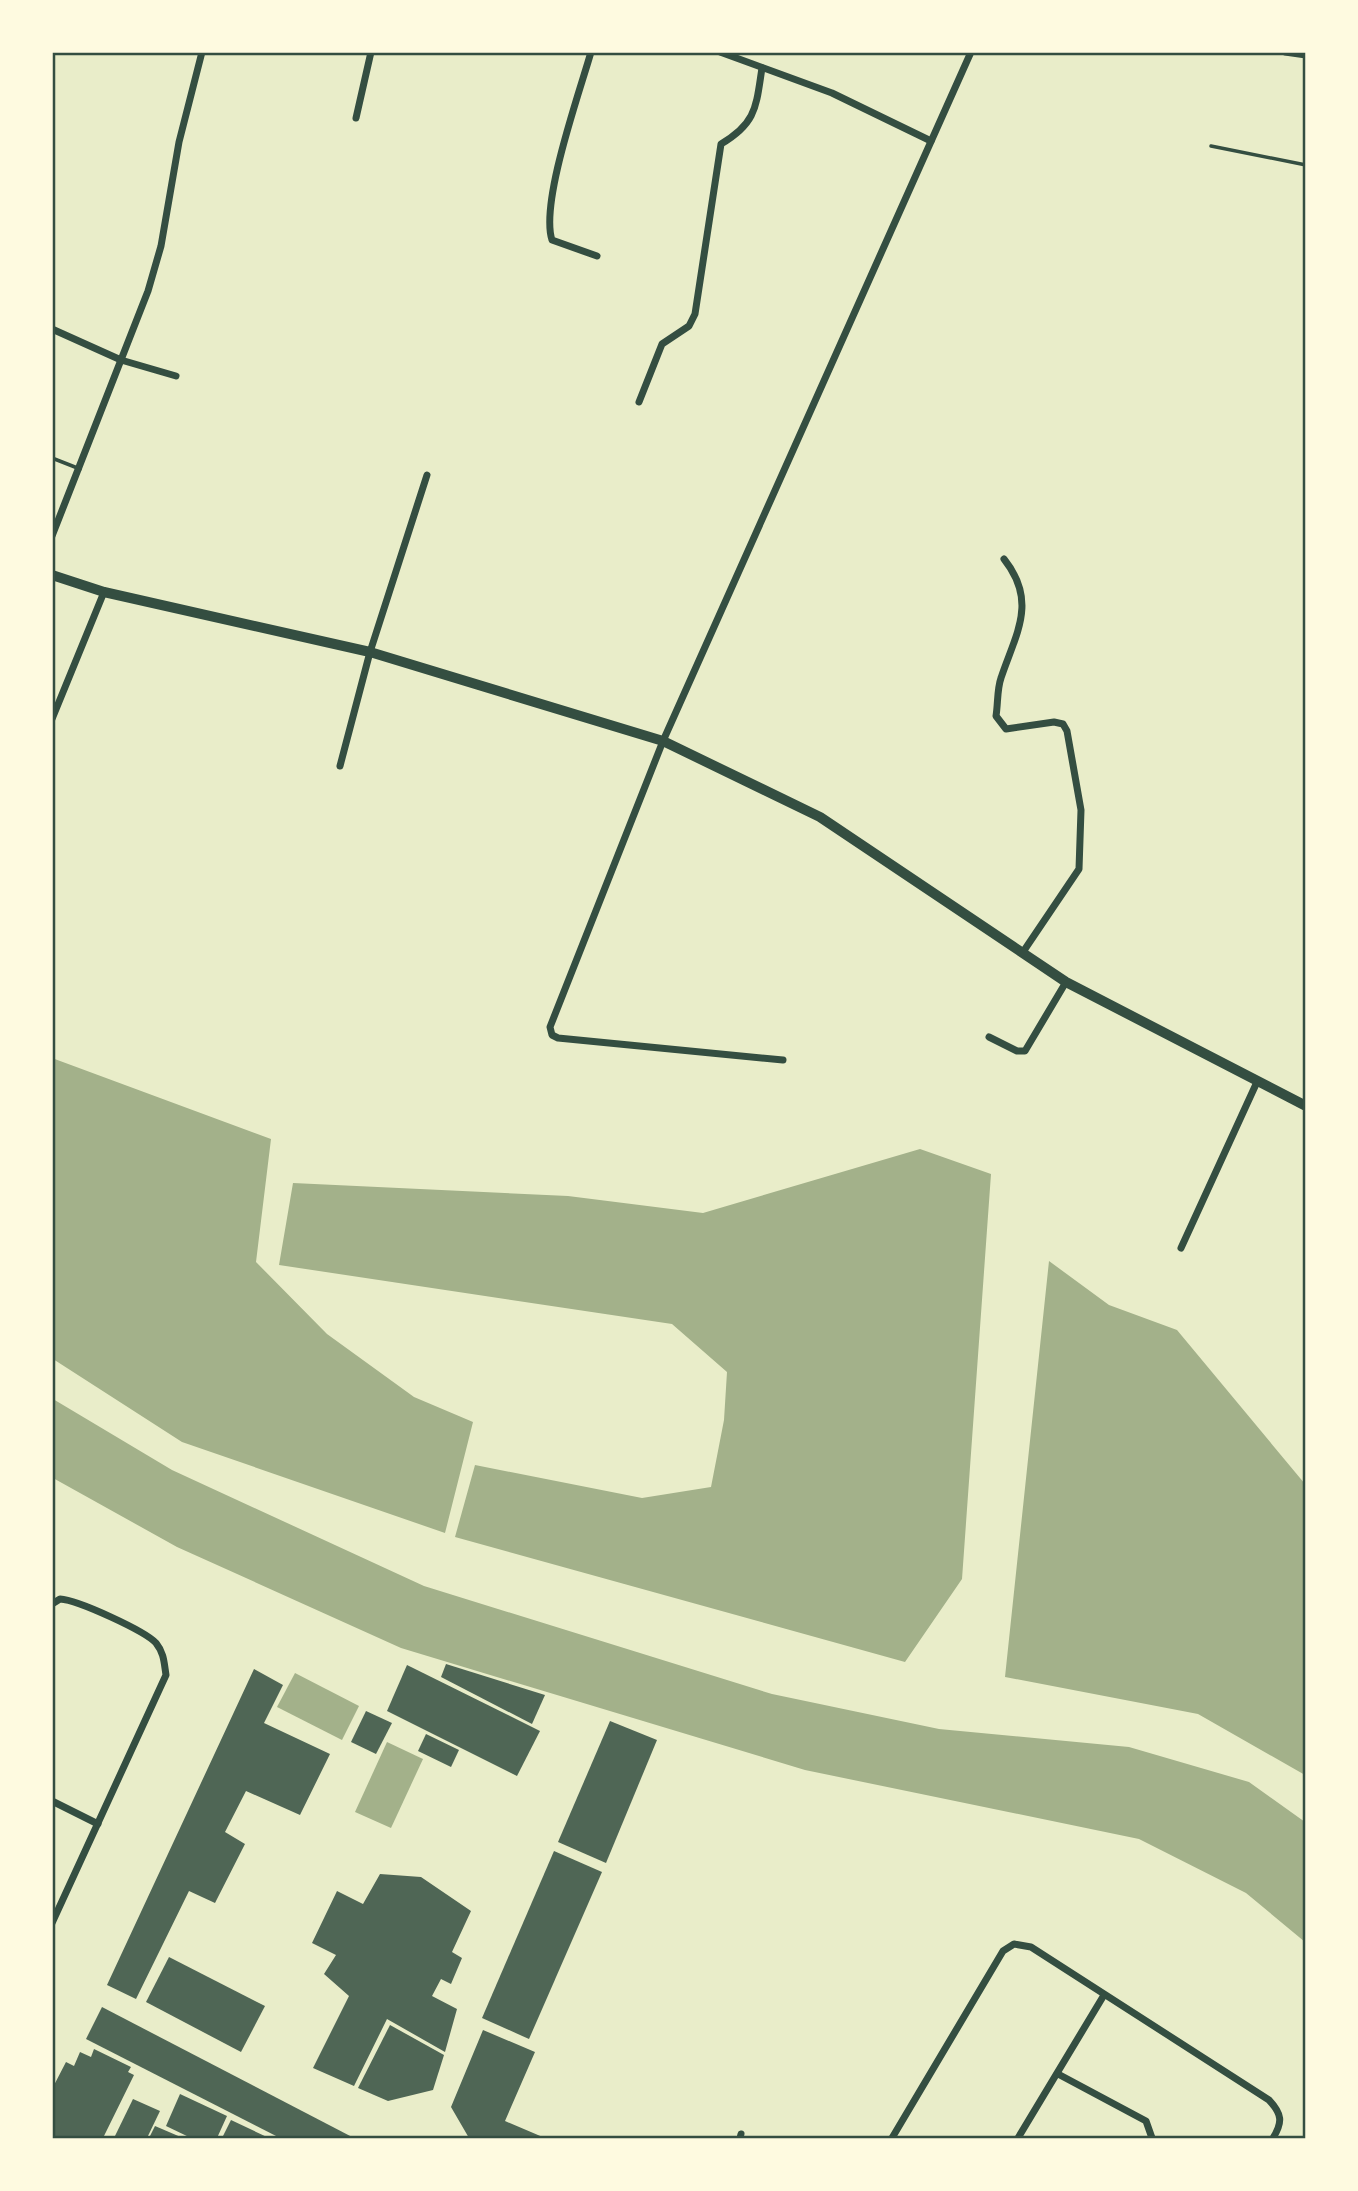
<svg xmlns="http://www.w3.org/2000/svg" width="1358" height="2191" viewBox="0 0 1358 2191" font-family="Poppins,sans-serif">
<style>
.water{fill:#a3b18a}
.building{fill:#4f6655}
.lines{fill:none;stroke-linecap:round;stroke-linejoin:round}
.service{stroke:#344e41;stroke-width:3.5}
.minor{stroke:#344e41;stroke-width:7}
.tertiary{stroke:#344e41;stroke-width:10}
.neatline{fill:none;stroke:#344e41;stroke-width:2.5}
</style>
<rect width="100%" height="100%" fill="#e9edc9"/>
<g class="water">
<path d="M 52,1058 L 271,1139 L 256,1262 L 327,1334 L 414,1397 L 473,1422 L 445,1533 L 182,1442 L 53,1359 Z"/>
<path d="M 920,1149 L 991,1174 L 962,1579 L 905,1662 L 455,1537 L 475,1465 L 642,1498 L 711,1487 L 724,1420 L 727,1372 L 672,1324 L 279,1265 L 293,1183 L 568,1196 L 703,1213 Z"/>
<path d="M 1049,1261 L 1109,1305 L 1177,1330 L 1305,1484 L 1305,1775 L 1198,1714 L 1005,1677 Z"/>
<path d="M 53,1399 L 172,1470 L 424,1586 L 772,1694 L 939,1729 L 1129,1747 L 1249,1782 L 1305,1822 L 1305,1942 L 1246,1893 L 1139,1839 L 805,1770 L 401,1648 L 177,1547 L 53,1478 Z"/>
<path d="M 295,1673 L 359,1706 L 342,1740 L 277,1707 Z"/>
<path d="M 387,1742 L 423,1759 L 391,1828 L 355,1812 Z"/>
</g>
<g class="building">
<path d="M 446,1664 L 545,1695 L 532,1724 L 441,1677 Z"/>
<path d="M 407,1665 L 540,1731 L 517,1776 L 387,1711 Z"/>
<path d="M 254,1669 L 283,1685 L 264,1723 L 330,1754 L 300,1815 L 246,1791 L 225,1832 L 245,1844 L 215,1903 L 189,1891 L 136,1999 L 107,1985 Z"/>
<path d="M 366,1711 L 392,1723 L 376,1754 L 351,1742 Z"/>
<path d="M 610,1721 L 657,1740 L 606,1863 L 558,1842 Z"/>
<path d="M 426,1734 L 459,1750 L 451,1767 L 418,1751 Z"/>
<path d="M 554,1851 L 602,1872 L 529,2039 L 482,2018 Z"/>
<path d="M 380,1874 L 421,1877 L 471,1911 L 452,1952 L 462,1958 L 451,1984 L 441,1979 L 432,1996 L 457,2009 L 445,2052 L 387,2019 L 354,2086 L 313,2068 L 349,1996 L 324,1974 L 336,1955 L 312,1943 L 337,1891 L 363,1904 Z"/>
<path d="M 169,1957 L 265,2006 L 241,2052 L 146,2002 Z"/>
<path d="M 102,2007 L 354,2138 L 280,2138 L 86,2039 Z"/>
<path d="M 390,2025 L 444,2055 L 433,2090 L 388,2101 L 358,2088 Z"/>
<path d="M 483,2030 L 535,2052 L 505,2121 L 545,2138 L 469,2138 L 451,2107 Z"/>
<path d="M 94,2049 L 131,2067 L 128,2072 L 134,2075 L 103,2138 L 52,2138 L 52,2089 L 66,2062 L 74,2066 L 80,2052 L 91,2057 Z"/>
<path d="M 180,2094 L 227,2116 L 217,2138 L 191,2138 L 166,2126 Z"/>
<path d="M 133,2099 L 160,2111 L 147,2138 L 114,2138 Z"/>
<path d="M 231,2120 L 269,2138 L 222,2138 Z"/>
<path d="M 155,2126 L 183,2138 L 149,2138 Z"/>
</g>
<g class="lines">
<g class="service">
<path d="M 1211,146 L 1306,165"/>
<path d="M 52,458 L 80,469"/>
</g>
<g class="minor">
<path d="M 591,52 C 579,94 540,203 552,240 L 597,256"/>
<path d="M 720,52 L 832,93 L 931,141"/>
<path d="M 1285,52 L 1306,55"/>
<path d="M 356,118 L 371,52"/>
<path d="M 52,329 L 121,360 L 176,376"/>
<path d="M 639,402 L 662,344 L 689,326 L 695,314 L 721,144 C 757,123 756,106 762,68"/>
<path d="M 52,536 L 148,291 L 161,246 L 179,142 L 202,52"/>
<path d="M 1004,559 C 1038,602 1016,633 1001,678 C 997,689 998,704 996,716 L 1006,729 L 1054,722 L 1063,724 L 1067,731 L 1081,810 L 1079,869 L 1023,952"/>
<path d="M 52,719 L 104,592"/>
<path d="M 340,766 L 370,652 L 427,475"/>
<path d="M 989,1037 L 1017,1051 L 1025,1051 L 1066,982"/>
<path d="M 783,1060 L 558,1038 L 552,1035 L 550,1027 L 663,741 L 971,52"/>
<path d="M 1181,1248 L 1257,1082"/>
<path d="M 52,1604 L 60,1599 C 78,1600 145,1631 156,1643 C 164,1653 164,1662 166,1675 L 52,1923"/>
<path d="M 52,1801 L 98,1824"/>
<path d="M 1058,2074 L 1146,2121 L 1152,2138"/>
<path d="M 740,2138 L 741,2134"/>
<path d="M 892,2138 L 1003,1951 L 1014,1944 L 1031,1947 L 1269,2100 C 1282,2114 1283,2122 1273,2138"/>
<path d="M 1018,2138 L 1104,1995"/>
</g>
<path class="tertiary" d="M 52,575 L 104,592 L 370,652 L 663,741 L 820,817 L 1066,982 L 1306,1106"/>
</g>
<rect width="1358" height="2191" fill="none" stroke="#fefae0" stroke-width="108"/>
<rect x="54" y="54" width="1250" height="2083" class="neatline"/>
</svg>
